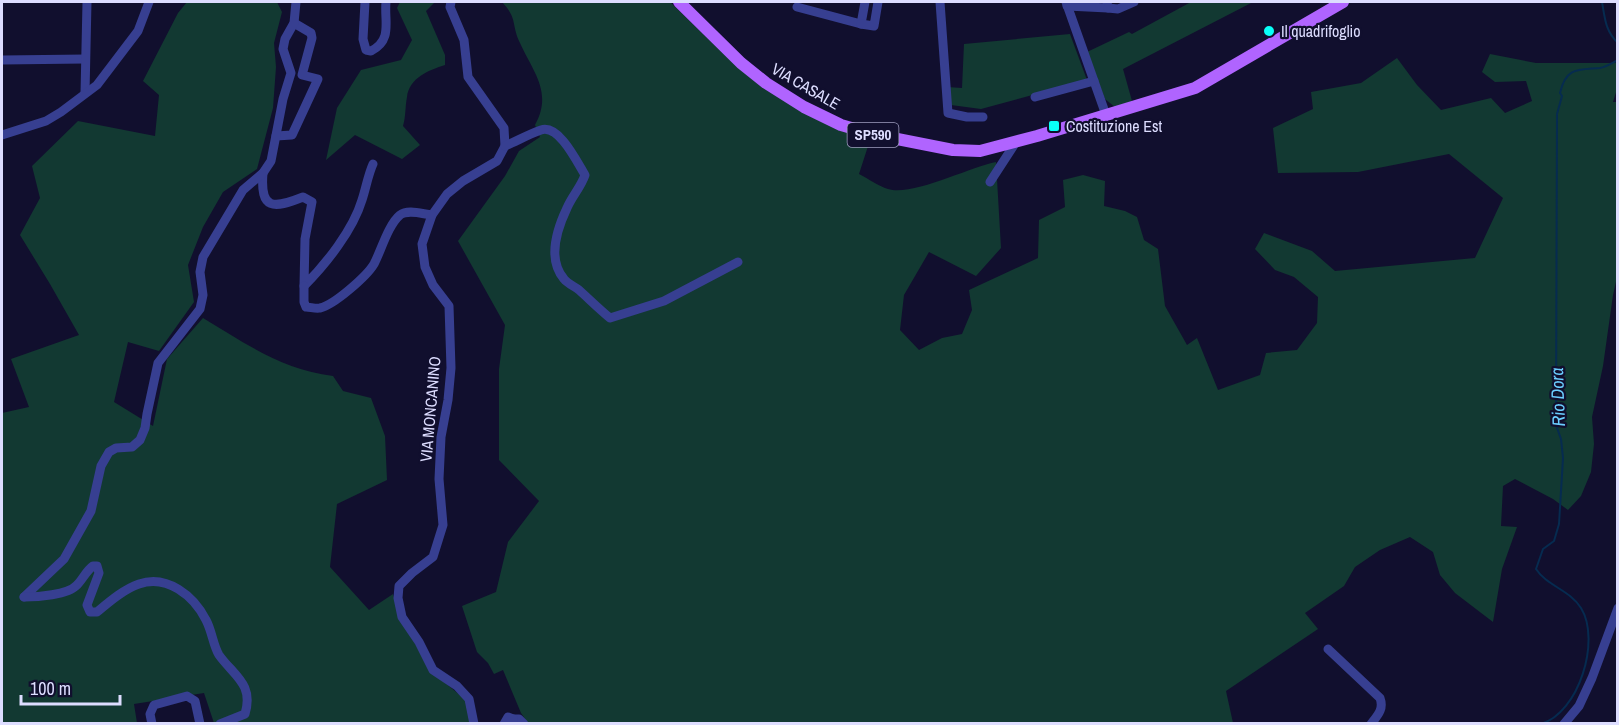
<svg xmlns="http://www.w3.org/2000/svg" width="1619" height="725" viewBox="0 0 1619 725" font-family="'Archivo Narrow',sans-serif">
<style>
.green{fill:#123932}
.lines{fill:none;stroke-linecap:round;stroke-linejoin:round}
.stream{stroke:#062b50;stroke-width:2}
.minor{stroke:#373f91;stroke-width:9}
.major{stroke:#b064ff;stroke-width:12}
.poi-dot{fill:#09fff7;stroke:#110f2e;stroke-width:2}
.labels{text-anchor:middle;stroke-width:4.5;stroke-linejoin:round;paint-order:stroke}
.shield{fill:#110f2e;stroke:#a09fc0;stroke-width:1.5}
.shield-label{font-size:15px;font-weight:bold;fill:#ddf}
.poi-label{font-size:16px;fill:#ddf;stroke:#110f2e;text-anchor:start}
.street-label{font-size:16px;fill:#ddf;stroke:#110f2e}
.water-label{font-size:18px;font-style:italic;fill:#6bceff;stroke:#110f2e}
</style>
<rect width="100%" height="100%" fill="#110f2e"/>
<g class="green">
<path d="M 187,2 L 277,2 L 282,12 L 274,43 L 276,67 L 273,108 L 257,169 L 223,192 L 203,227 L 188,265 L 194,302 L 159,351 L 128,342 L 114,402 L 153,426 L 167,359 L 203,318 C 246,344 283,370 333,376 L 343,391 L 371,398 L 385,436 L 387,480 L 337,504 L 330,567 L 369,610 L 393,594 L 400,618 L 432,672 L 467,701 L 470,723 L 214,723 L 204,693 L 134,704 L 137,723 L 2,724 L 2,413 L 29,407 L 11,359 L 79,335 L 50,284 L 20,235 L 40,198 L 32,166 L 78,121 L 155,136 L 159,95 L 143,81 L 178,13 Z"/>
<path d="M 400,2 L 435,2 L 426,11 L 445,55 L 445,65 C 429,70 409,78 407,97 C 405,107 406,116 403,126 L 420,145 L 402,159 L 355,135 L 326,160 L 337,108 L 361,70 L 401,60 L 412,40 L 397,8 Z"/>
<path d="M 502,2 L 670,2 L 731,61 L 840,129 L 870,140 L 859,174 C 869,179 878,186 888,189 C 911,197 970,167 996,162 L 1001,248 L 976,276 L 929,252 L 904,295 L 900,330 L 919,350 L 942,338 L 962,334 L 972,310 L 969,290 L 1038,258 L 1039,220 L 1065,207 L 1063,180 L 1083,175 L 1105,181 L 1104,206 L 1125,211 L 1137,217 L 1144,240 L 1158,249 L 1165,306 L 1187,345 L 1197,338 L 1218,390 L 1260,375 L 1266,353 L 1297,350 L 1317,323 L 1318,297 L 1294,277 L 1275,270 L 1255,249 L 1264,233 L 1312,251 L 1335,271 L 1475,258 L 1503,198 L 1449,154 L 1358,172 L 1278,173 L 1273,128 L 1313,109 L 1311,92 L 1361,83 L 1397,58 L 1417,85 L 1441,110 L 1491,98 L 1505,113 L 1532,101 L 1526,81 L 1495,82 L 1482,72 L 1490,54 L 1536,63 L 1617,63 L 1617,89 L 1613,102 L 1617,102 L 1617,277 L 1613,295 L 1603,366 L 1592,417 L 1594,444 L 1591,472 L 1581,496 L 1568,510 L 1553,499 L 1515,479 L 1503,486 L 1501,526 L 1517,527 L 1502,569 L 1493,622 L 1455,593 L 1440,575 L 1433,552 L 1410,537 L 1380,550 L 1355,567 L 1344,586 L 1305,613 L 1318,629 L 1226,691 L 1233,723 L 528,723 L 521,713 L 503,670 L 494,674 L 488,663 L 477,652 L 462,606 L 496,592 L 508,542 L 539,501 L 499,460 L 499,369 L 505,325 L 458,241 L 505,176 L 519,151 L 540,137 L 535,125 C 553,92 533,72 520,43 C 511,24 518,19 502,2 Z"/>
<path d="M 1191,2 L 1253,2 L 1123,69 L 1132,101 L 1115,107 L 1105,99 L 1087,52 L 1129,32 L 1132,34 Z"/>
<path d="M 1070,34 L 1087,80 L 981,109 L 951,105 L 947,87 L 962,88 L 964,44 Z"/>
</g>
<g class="lines">
<g class="stream">
<path d="M 1602,2 C 1605,18 1605,31 1618,43"/>
<path d="M 1541,724 C 1579,713 1601,640 1581,608 C 1570,590 1547,586 1536,569 L 1543,549 L 1554,541 L 1559,524 L 1563,458 L 1561,439 L 1556,425 L 1557,114 L 1562,96 L 1560,93 C 1566,67 1578,70 1600,68 C 1606,67 1612,63 1618,60"/>
</g>
<g class="minor">
<path d="M 365,2 L 363,39 L 366,50 L 371,51 C 393,40 384,21 386,2"/>
<path d="M 451,2 L 450,7 L 464,40 L 468,77 L 504,128 L 505,146 L 497,161 L 463,181 L 447,194 L 432,215 L 422,244 L 425,267 L 433,285 L 449,306 L 451,368 L 448,400 L 441,437 L 439,479 L 443,525 L 433,557 L 412,573 L 399,586 L 398,598 L 402,617 L 419,642 L 433,670 L 457,686 L 469,699 L 474,724"/>
<path d="M 940,2 L 948,113 L 967,117 L 983,117"/>
<path d="M 1066,2 L 1106,115"/>
<path d="M 1067,6 L 1108,8 L 1107,2"/>
<path d="M 797,7 L 861,24 L 865,2"/>
<path d="M 1108,8 L 1118,9 L 1134,2"/>
<path d="M 861,24 L 874,26 L 878,2"/>
<path d="M 2,60 L 85,59"/>
<path d="M 85,93 L 87,2"/>
<path d="M 1035,97 L 1094,81"/>
<path d="M 2,135 L 46,121 L 61,112 L 97,85 L 138,31 L 149,2"/>
<path d="M 276,136 L 292,135 L 318,79 L 302,75 L 312,38 L 311,33 L 294,23"/>
<path d="M 505,146 C 517,141 529,134 541,130 C 559,124 577,162 585,175 C 581,187 572,196 567,208 C 557,229 547,259 564,279 C 568,284 574,286 579,290 C 589,299 599,309 610,318 L 664,301 L 738,262"/>
<path d="M 263,173 C 260,210 273,209 303,197 L 312,202 L 305,239 L 304,286 C 326,264 353,230 362,200 C 366,188 368,175 373,164"/>
<path d="M 990,182 L 1016,142"/>
<path d="M 304,286 L 304,302 L 306,307 C 310,307 316,309 320,308 C 334,305 367,276 374,264 C 381,251 388,225 400,215 C 408,209 422,214 432,215"/>
<path d="M 24,597 L 64,559 L 91,511 L 101,466 L 109,452 L 116,448 L 132,447 L 140,440 L 145,428 L 147,414 L 158,363 L 200,309 L 203,295 L 200,272 L 203,257 L 243,190 L 263,173 L 271,161 L 283,99 L 291,73 L 283,49 L 285,39 L 294,23 L 296,2"/>
<path d="M 24,597 C 37,597 68,595 77,585 C 83,579 86,571 93,566 L 97,566 L 99,573 L 87,605 L 90,612 L 97,612 C 109,602 124,589 139,584 C 167,574 194,596 206,620 C 212,631 213,645 219,655 C 234,676 254,684 245,714 L 220,724"/>
<path d="M 1328,649 L 1380,698 C 1384,709 1378,715 1371,724"/>
<path d="M 513,719 L 519,719 L 524,724"/>
<path d="M 152,724 L 150,714 L 154,705 L 187,696 L 195,701 L 200,724"/>
<path d="M 504,724 L 508,717 L 513,719 L 513,724"/>
<path d="M 1564,724 L 1579,706 L 1592,678 L 1618,608"/>
</g>
<path class="major" d="M 679,2 L 741,63 L 766,83 L 804,107 L 841,125 L 872,134 L 953,150 L 980,151 L 1037,136 L 1195,88 L 1343,2"/>
</g>
<g class="poi-dot">
<circle cx="1269" cy="31" r="6"/>
<rect x="1048" y="120" width="12" height="12" rx="3"/>
</g>
<g class="labels">
<rect class="shield" x="847.5" y="123" width="51" height="24" rx="4.5"/>
<g class="shield-label">
<text x="873" y="140">SP590</text>
</g>
<g class="poi-label">
<text x="1281" y="37">Il quadrifoglio</text>
<text x="1066" y="132">Costituzione Est</text>
</g>
<g class="street-label">
<text transform="translate(806 86) rotate(30)" y="6">VIA CASALE</text>
<text transform="translate(430 409) rotate(-85)" y="6">VIA MONCANINO</text>
</g>
<g class="water-label">
<text transform="translate(1558 397) rotate(-92)" y="6">Rio Dora</text>
</g>
</g>
<rect width="1619" height="725" fill="none" stroke="#ddddff" stroke-width="6"/>
<path d="M21 695v9h99v-9" fill="none" stroke="#ddddff" stroke-width="3"/>
<text x="30" y="695" font-size="18" fill="#ddddff" stroke="#110f2e" stroke-width="4.5" paint-order="stroke">100 m</text>
</svg>
